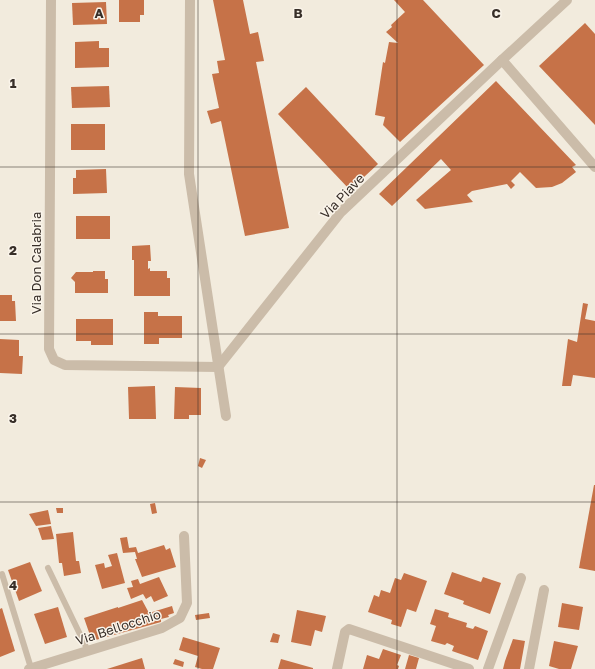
<svg xmlns="http://www.w3.org/2000/svg" width="595" height="669" viewBox="0 0 595 669" font-family="'Golos Text',sans-serif">
<style>
.building{fill:#c67248}
.lines{fill:none;stroke-linecap:round;stroke-linejoin:round}
.service{stroke:#cbbca9;stroke-width:6}
.minor{stroke:#cbbca9;stroke-width:10}
.grid{fill:none;stroke:#382f29;stroke-width:1;stroke-opacity:0.55}
.labels{text-anchor:middle;stroke-width:3;stroke-linejoin:round;paint-order:stroke}
.street-label{font-size:13px;fill:#382f29;stroke:#faf4ea}
.grid-label{font-size:13px;text-anchor:middle;font-weight:bold;fill:#382f29;stroke:#faf4ea;stroke-width:3;stroke-linejoin:round;paint-order:stroke}
</style>
<rect width="100%" height="100%" fill="#f2ebdd"/>
<g class="building">
<path d="M 119,0 L 144,0 L 144,15 L 140,15 L 140,22 L 119,22 Z"/>
<path d="M 213,0 L 243,0 L 250,34 L 258,32 L 264,61 L 256,62 L 289,228 L 245,236 L 221,121 L 211,124 L 207,111 L 219,108 L 212,74 L 219,73 L 217,61 L 225,60 Z"/>
<path d="M 394,0 L 423,0 L 484,65 L 400,142 L 383,125 L 385,117 L 375,115 L 383,62 L 385,63 L 389,42 L 398,43 L 386,32 L 392,27 L 391,25 L 405,12 Z"/>
<path d="M 106,2 L 107,24 L 73,25 L 72,3 Z"/>
<path d="M 585,23 L 595,34 L 595,125 L 539,66 Z"/>
<path d="M 99,41 L 99,48 L 109,48 L 109,67 L 75,68 L 75,42 Z"/>
<path d="M 496,81 L 576,165 L 572,167 L 576,172 L 562,183 L 552,187 L 536,188 L 520,172 L 511,181 L 515,185 L 511,189 L 507,184 L 472,191 L 467,195 L 473,202 L 425,209 L 416,200 L 451,170 L 441,159 L 392,206 L 379,194 Z"/>
<path d="M 109,86 L 110,107 L 72,108 L 71,87 Z"/>
<path d="M 306,87 L 378,164 L 350,190 L 278,114 Z"/>
<rect x="71" y="124" width="34" height="26"/>
<path d="M 106,169 L 107,193 L 73,194 L 73,178 L 76,178 L 76,170 Z"/>
<rect x="76" y="216" width="34" height="23"/>
<path d="M 150,245 L 151,261 L 148,261 L 148,269 L 150,268 L 150,271 L 167,271 L 167,278 L 170,278 L 170,296 L 134,296 L 134,260 L 132,260 L 132,246 Z"/>
<path d="M 93,271 L 105,271 L 105,279 L 108,279 L 108,293 L 75,293 L 75,282 L 71,278 L 76,272 L 93,272 Z"/>
<path d="M 0,295 L 12,295 L 12,301 L 15,301 L 16,321 L 0,321 Z"/>
<path d="M 583,303 L 588,304 L 585,319 L 595,321 L 595,378 L 573,375 L 571,386 L 562,386 L 568,339 L 577,342 Z"/>
<path d="M 144,312 L 158,312 L 158,316 L 182,316 L 182,338 L 159,338 L 159,344 L 144,344 Z"/>
<path d="M 76,319 L 113,319 L 113,345 L 91,345 L 91,341 L 76,341 Z"/>
<path d="M 0,339 L 19,340 L 19,356 L 23,356 L 22,374 L 0,373 Z"/>
<path d="M 155,386 L 156,419 L 129,419 L 128,387 Z"/>
<path d="M 175,387 L 201,388 L 201,415 L 189,415 L 189,419 L 174,419 Z"/>
<path d="M 200,458 L 206,460 L 202,468 L 198,466 Z"/>
<path d="M 594,485 L 595,485 L 595,571 L 579,568 Z"/>
<path d="M 155,503 L 157,513 L 152,514 L 150,504 Z"/>
<path d="M 56,508 L 63,508 L 63,513 L 57,513 Z"/>
<path d="M 48,510 L 51,524 L 36,526 L 29,514 Z"/>
<path d="M 51,526 L 54,539 L 42,540 L 38,528 Z"/>
<path d="M 73,532 L 76,561 L 79,561 L 81,573 L 64,576 L 62,563 L 59,563 L 56,534 Z"/>
<path d="M 127,537 L 129,548 L 136,547 L 138,553 L 164,545 L 166,550 L 170,548 L 176,567 L 142,577 L 135,559 L 137,559 L 135,552 L 123,553 L 120,538 Z"/>
<path d="M 117,553 L 125,583 L 102,589 L 95,565 L 104,563 L 105,568 L 112,566 L 108,555 Z"/>
<path d="M 30,562 L 42,591 L 19,601 L 8,570 Z"/>
<path d="M 452,572 L 481,582 L 483,577 L 501,583 L 490,614 L 463,604 L 464,601 L 444,594 Z"/>
<path d="M 404,573 L 427,581 L 416,612 L 407,609 L 401,627 L 391,624 L 392,620 L 368,612 L 374,595 L 379,597 L 381,590 L 390,593 L 395,578 L 401,580 Z"/>
<path d="M 159,577 L 168,596 L 154,602 L 151,596 L 146,599 L 143,594 L 131,599 L 127,588 L 133,587 L 131,581 L 138,579 L 140,584 Z"/>
<path d="M 142,600 L 149,613 L 172,606 L 174,613 L 168,615 L 169,617 L 161,619 L 161,622 L 92,641 L 84,618 L 118,607 L 118,608 Z"/>
<path d="M 562,603 L 583,607 L 579,630 L 558,627 Z"/>
<path d="M 58,607 L 67,637 L 45,644 L 34,614 Z"/>
<path d="M 2,608 L 15,651 L 0,657 L 0,609 Z"/>
<path d="M 435,609 L 449,613 L 448,617 L 467,623 L 466,627 L 473,629 L 475,626 L 488,631 L 478,660 L 452,651 L 454,646 L 447,643 L 445,645 L 431,641 L 436,626 L 430,624 Z"/>
<path d="M 297,610 L 326,616 L 322,632 L 315,630 L 311,646 L 291,642 Z"/>
<path d="M 209,613 L 210,618 L 196,620 L 195,615 Z"/>
<path d="M 273,633 L 280,635 L 278,643 L 270,642 Z"/>
<path d="M 183,637 L 220,648 L 213,669 L 202,669 L 195,667 L 198,656 L 179,650 Z"/>
<path d="M 513,639 L 525,641 L 520,669 L 503,669 L 505,661 Z"/>
<path d="M 554,641 L 578,646 L 571,669 L 559,669 L 549,666 Z"/>
<path d="M 383,649 L 401,655 L 397,665 L 399,666 L 398,669 L 363,669 L 367,655 L 379,659 Z"/>
<path d="M 409,655 L 419,658 L 416,669 L 405,669 Z"/>
<path d="M 142,658 L 145,669 L 107,669 Z"/>
<path d="M 175,659 L 184,662 L 183,667 L 173,664 Z"/>
<path d="M 281,659 L 313,668 L 313,669 L 278,669 Z"/>
</g>
<g class="lines">
<g class="service">
<path d="M 48,568 L 88,651"/>
<path d="M 2,574 L 31,668"/>
</g>
<g class="minor">
<path d="M 51,0 L 49,349 L 54,360 L 65,365 L 218,367 L 341,212 L 502,60"/>
<path d="M 190,0 L 189,174 L 226,416"/>
<path d="M 567,0 L 502,60 L 595,167"/>
<path d="M 29,669 L 162,628 L 180,618 L 187,603 L 184,536"/>
<path d="M 337,669 L 345,632 L 349,629 L 469,669"/>
<path d="M 488,669 L 521,578"/>
<path d="M 529,669 L 544,590"/>
</g>
</g>
<path class="grid" d="M 198,0 L 198,669M 397,0 L 397,669M 0,167 L 595,167M 0,334 L 595,334M 0,502 L 595,502"/>
<g class="labels">
<g class="street-label">
<text transform="translate(342 196) rotate(-46)" y="5">Via Piave</text>
<text transform="translate(36 263) rotate(-90)" y="5">Via Don Calabria</text>
<text transform="translate(118 627) rotate(-18)" y="5">Via Bellocchio</text>
</g>
</g>
<g class="grid-label">
<text x="99" y="18">A</text>
<text x="298" y="18">B</text>
<text x="496" y="18">C</text>
<text x="13" y="88">1</text>
<text x="13" y="255">2</text>
<text x="13" y="423">3</text>
<text x="13" y="590">4</text>
</g>
</svg>
